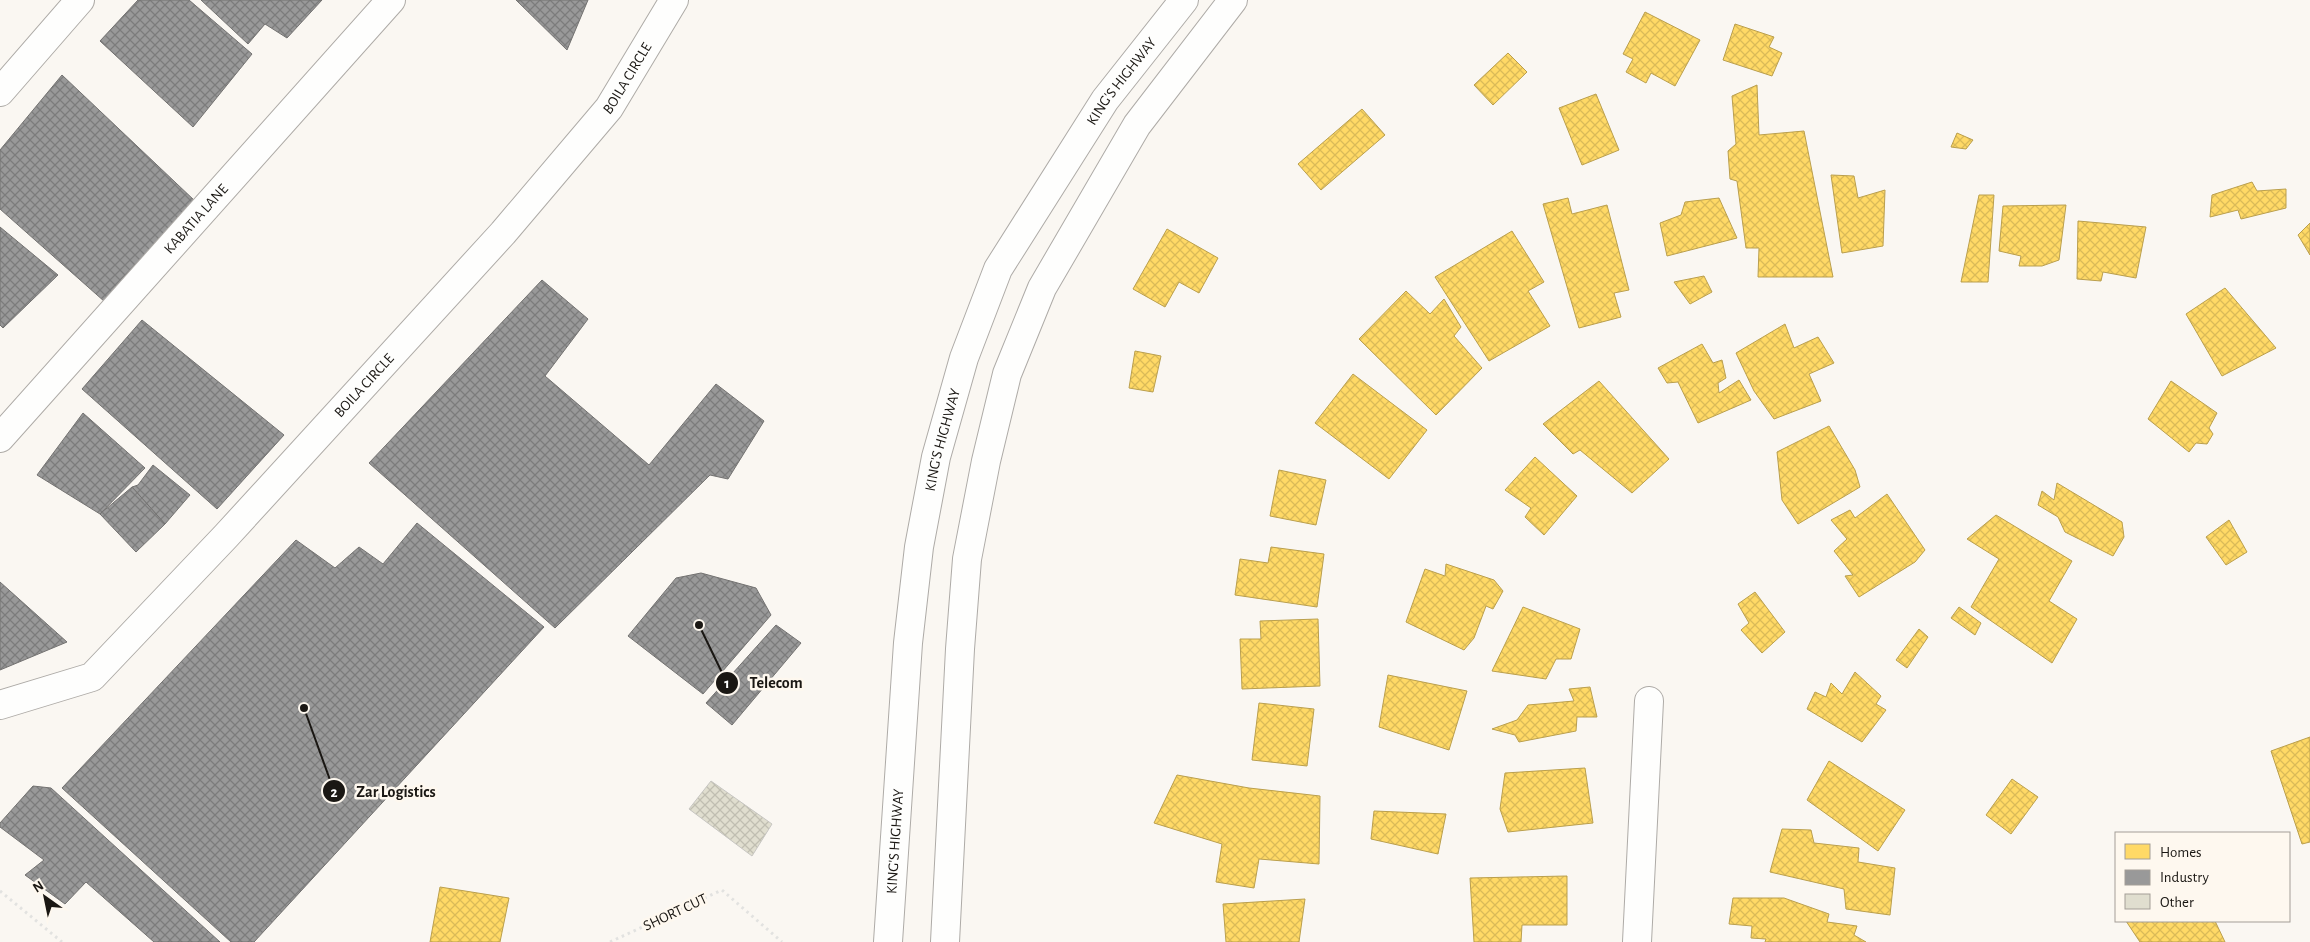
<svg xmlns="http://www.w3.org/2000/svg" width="2310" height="942" viewBox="0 0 2310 942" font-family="'Alegreya Sans',sans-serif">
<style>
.homes{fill:url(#homes-cross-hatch);stroke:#ba9f4d}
.industry{fill:url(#industry-cross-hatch);stroke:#737271}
.building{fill:url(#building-cross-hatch);stroke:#c7c6c2}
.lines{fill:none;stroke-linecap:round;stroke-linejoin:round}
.minor-casing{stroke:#aeaba7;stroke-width:30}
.highway-casing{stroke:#aeaba7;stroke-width:30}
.path{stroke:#e2e2e0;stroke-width:3;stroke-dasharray:2.5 4;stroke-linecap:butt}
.minor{stroke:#fefefd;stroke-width:28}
.highway{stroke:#fefefd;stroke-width:28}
.labels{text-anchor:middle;stroke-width:5;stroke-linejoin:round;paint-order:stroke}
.street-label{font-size:15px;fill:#1a1713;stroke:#fef8ef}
.leader{fill:none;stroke:#1a1713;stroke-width:2}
.callout-dot{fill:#1a1713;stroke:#fef8ef;stroke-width:2}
.mark-label{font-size:15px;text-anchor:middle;font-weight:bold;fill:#fff}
.callout-label{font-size:16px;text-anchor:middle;font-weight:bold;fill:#1a1713;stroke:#fef8ef;stroke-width:5;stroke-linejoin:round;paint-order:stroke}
</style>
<defs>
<pattern id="homes-cross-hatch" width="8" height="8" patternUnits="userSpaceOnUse" patternTransform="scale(1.25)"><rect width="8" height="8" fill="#ffd966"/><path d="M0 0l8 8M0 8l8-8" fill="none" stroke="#daba58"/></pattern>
<pattern id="industry-cross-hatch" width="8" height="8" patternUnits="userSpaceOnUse" patternTransform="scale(1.25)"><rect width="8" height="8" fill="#999"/><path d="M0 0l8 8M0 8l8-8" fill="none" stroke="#7c7c7c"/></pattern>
<pattern id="building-cross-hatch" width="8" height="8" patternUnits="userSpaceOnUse" patternTransform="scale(1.25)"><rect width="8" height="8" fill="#e0decf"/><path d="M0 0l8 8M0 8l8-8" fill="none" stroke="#c0beb1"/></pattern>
</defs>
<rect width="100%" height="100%" fill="#faf7f2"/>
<g class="homes">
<path d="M 1645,12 L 1700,40 L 1675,86 L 1651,73 L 1646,83 L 1626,72 L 1633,59 L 1623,54 Z"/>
<path d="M 1735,24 L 1774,37 L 1769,47 L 1782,53 L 1772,76 L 1723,60 Z"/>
<path d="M 1508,53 L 1527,72 L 1493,105 L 1474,85 Z"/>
<path d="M 1757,85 L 1759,135 L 1804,131 L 1833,277 L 1758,277 L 1759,248 L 1746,248 L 1737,181 L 1730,179 L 1728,151 L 1736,144 L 1732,96 Z"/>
<path d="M 1596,94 L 1619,150 L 1582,165 L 1559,108 Z"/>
<path d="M 1362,109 L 1385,135 L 1321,190 L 1298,164 Z"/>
<path d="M 1957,133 L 1973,140 L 1966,149 L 1951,147 Z"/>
<path d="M 1831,175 L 1854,176 L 1858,198 L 1885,190 L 1883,246 L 1842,253 Z"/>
<path d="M 2252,182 L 2257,191 L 2286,189 L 2286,208 L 2241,219 L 2238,210 L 2210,217 L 2212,195 Z"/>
<path d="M 1979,195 L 1994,195 L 1988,282 L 1961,282 Z"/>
<path d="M 1568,198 L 1572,214 L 1607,205 L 1629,290 L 1614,293 L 1621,317 L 1579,328 L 1543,204 Z"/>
<path d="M 1719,198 L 1737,238 L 1667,256 L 1660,223 L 1681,215 L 1685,202 Z"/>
<path d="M 2066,205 L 2059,260 L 2042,266 L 2019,266 L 2021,256 L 1999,251 L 2003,206 Z"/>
<path d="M 2078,221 L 2146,227 L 2136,278 L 2103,272 L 2101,281 L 2077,279 Z"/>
<path d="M 2310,223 L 2310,255 L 2298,235 Z"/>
<path d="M 1167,229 L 1218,258 L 1199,293 L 1179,282 L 1165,307 L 1133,289 Z"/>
<path d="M 1512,231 L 1544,282 L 1528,291 L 1550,326 L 1489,361 L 1435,277 Z"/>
<path d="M 1704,276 L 1712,292 L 1690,304 L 1674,282 Z"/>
<path d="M 2225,288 L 2276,348 L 2222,376 L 2186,314 Z"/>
<path d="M 1406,291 L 1430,314 L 1444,299 L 1461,327 L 1454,336 L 1482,368 L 1436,415 L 1359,339 Z"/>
<path d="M 1785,324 L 1794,348 L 1818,337 L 1834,363 L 1809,374 L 1821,401 L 1774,419 L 1754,391 L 1736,353 Z"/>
<path d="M 1702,344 L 1713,363 L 1722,360 L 1726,378 L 1718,383 L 1719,393 L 1739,380 L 1751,400 L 1698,423 L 1678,382 L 1667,383 L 1658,368 Z"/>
<path d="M 1135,351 L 1161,356 L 1153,392 L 1129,388 Z"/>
<path d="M 1353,374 L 1427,430 L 1389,479 L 1315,423 Z"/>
<path d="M 1599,381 L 1669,459 L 1632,493 L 1580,450 L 1573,454 L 1543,424 Z"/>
<path d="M 2171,381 L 2217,413 L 2209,428 L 2213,434 L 2207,444 L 2196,443 L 2189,452 L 2148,419 Z"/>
<path d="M 1829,426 L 1855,470 L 1860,487 L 1798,524 L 1782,500 L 1777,452 Z"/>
<path d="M 1535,457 L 1577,496 L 1544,535 L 1525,517 L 1531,508 L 1505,490 Z"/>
<path d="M 1279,470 L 1326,480 L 1316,525 L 1270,516 Z"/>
<path d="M 2057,483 L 2122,522 L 2124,537 L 2113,556 L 2065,532 L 2058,517 L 2038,505 L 2042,491 L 2054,500 Z"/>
<path d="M 1887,494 L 1925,550 L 1915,562 L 1859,597 L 1845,576 L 1853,575 L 1834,551 L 1847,539 L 1831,520 L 1850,510 L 1855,518 Z"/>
<path d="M 1996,515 L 2072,561 L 2049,601 L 2077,619 L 2052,663 L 1971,607 L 1999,559 L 1967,539 Z"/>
<path d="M 2229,520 L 2247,552 L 2226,565 L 2206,537 Z"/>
<path d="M 1271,547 L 1324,554 L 1317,607 L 1235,595 L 1240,559 L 1268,563 Z"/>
<path d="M 1446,564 L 1494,580 L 1503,591 L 1493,609 L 1486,606 L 1474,638 L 1464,650 L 1406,622 L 1425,569 L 1445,576 Z"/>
<path d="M 1755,592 L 1785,632 L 1762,653 L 1741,630 L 1749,623 L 1738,604 Z"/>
<path d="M 1523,607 L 1580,629 L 1571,659 L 1556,659 L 1546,679 L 1492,671 Z"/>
<path d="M 1959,607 L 1981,623 L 1975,635 L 1951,618 Z"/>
<path d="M 1318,619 L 1320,686 L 1242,689 L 1240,639 L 1261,639 L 1260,621 Z"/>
<path d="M 1919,629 L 1928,637 L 1907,668 L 1896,660 Z"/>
<path d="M 1855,672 L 1881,696 L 1876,704 L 1886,710 L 1862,742 L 1807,709 L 1815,692 L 1826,697 L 1831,683 L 1842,694 Z"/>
<path d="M 1388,675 L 1467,691 L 1449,750 L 1379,727 Z"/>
<path d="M 1590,687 L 1597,717 L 1577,717 L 1576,731 L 1519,742 L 1515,735 L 1492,729 L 1517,720 L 1528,705 L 1574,701 L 1569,689 Z"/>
<path d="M 1259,703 L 1314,709 L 1307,766 L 1252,760 Z"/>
<path d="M 2310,737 L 2310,842 L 2302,844 L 2271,751 Z"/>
<path d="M 1829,761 L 1905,810 L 1878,851 L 1807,800 Z"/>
<path d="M 1585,768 L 1593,823 L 1508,832 L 1500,809 L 1505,773 Z"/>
<path d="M 1177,775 L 1249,788 L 1320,796 L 1319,864 L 1259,859 L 1254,888 L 1216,882 L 1222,844 L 1154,823 Z"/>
<path d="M 2012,779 L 2038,797 L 2011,834 L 1986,815 Z"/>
<path d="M 1374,811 L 1446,814 L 1438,854 L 1371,839 Z"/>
<path d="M 1782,829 L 1811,830 L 1814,843 L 1859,848 L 1858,862 L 1895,868 L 1890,915 L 1846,909 L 1844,889 L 1770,872 Z"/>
<path d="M 1567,876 L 1567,925 L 1522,925 L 1521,942 L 1474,942 L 1470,878 Z"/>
<path d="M 440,887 L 509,898 L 500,942 L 430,942 Z"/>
<path d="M 1733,898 L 1784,898 L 1829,914 L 1827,922 L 1857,926 L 1854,935 L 1866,942 L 1765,942 L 1766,939 L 1751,938 L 1752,926 L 1729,924 Z"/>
<path d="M 1305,899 L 1299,942 L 1226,942 L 1223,904 Z"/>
<path d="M 2126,921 L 2215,921 L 2225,942 L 2140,942 Z"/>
</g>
<g class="industry">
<path d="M 138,0 L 189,0 L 252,54 L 193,127 L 100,41 Z"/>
<path d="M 201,0 L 322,0 L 287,38 L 265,24 L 248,44 Z"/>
<path d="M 516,0 L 588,0 L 567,50 Z"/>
<path d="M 62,75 L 195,201 L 105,302 L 0,209 L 0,150 Z"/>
<path d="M 0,227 L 58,275 L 3,328 L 0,325 Z"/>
<path d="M 542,280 L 588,319 L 545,376 L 649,465 L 716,384 L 764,421 L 728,479 L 710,475 L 555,628 L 369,463 Z"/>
<path d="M 142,320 L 284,435 L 217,509 L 82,389 Z"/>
<path d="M 83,413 L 145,468 L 100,514 L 37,475 Z"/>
<path d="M 153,465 L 190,495 L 165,524 L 132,487 L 138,485 Z"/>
<path d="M 132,487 L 165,524 L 136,552 L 100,514 Z"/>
<path d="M 417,523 L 544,627 L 254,942 L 231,942 L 62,788 L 296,540 L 335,568 L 359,547 L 383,564 Z"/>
<path d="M 701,573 L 756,588 L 771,615 L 703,694 L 628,636 L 676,578 Z"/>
<path d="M 0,582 L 67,642 L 0,670 Z"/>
<path d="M 776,625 L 801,643 L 732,725 L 706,703 Z"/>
<path d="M 33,786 L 51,788 L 220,942 L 154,942 L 86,882 L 65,904 L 25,875 L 44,860 L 0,827 L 0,823 Z"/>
</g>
<path class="building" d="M 711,781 L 772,824 L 752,856 L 689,809 Z"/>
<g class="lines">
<defs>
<g id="minor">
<path d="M 0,92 L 80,0"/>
<path id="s1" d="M 0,438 L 391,0"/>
<path id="s2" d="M 0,705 L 92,677 L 226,536 L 503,233 L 609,108 L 674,0"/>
<path d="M 1637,942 L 1649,701"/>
</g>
<g id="highway">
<path id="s3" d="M 888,942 L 908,643 L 919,547 L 936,457 L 964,358 L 998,269 L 1105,100 L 1184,0"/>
<path d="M 945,942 L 960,649 L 967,559 L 986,461 L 1007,374 L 1042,288 L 1137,125 L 1233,0"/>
</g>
</defs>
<use href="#minor" class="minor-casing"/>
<use href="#highway" class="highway-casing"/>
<g class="path">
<path d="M 0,891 L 62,942"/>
<path d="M 610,942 L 722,890 L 782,942"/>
</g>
<use href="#minor" class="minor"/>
<use href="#highway" class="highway"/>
</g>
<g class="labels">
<g class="street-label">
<text dy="5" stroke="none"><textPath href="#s2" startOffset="900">BOILA CIRCLE</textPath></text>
<text dy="5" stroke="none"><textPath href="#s3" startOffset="911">KING'S HIGHWAY</textPath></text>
<text dy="5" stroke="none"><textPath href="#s1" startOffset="294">KABATIA LANE</textPath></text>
<text dy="5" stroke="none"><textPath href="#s2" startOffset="495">BOILA CIRCLE</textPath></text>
<text dy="5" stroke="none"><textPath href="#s3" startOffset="506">KING'S HIGHWAY</textPath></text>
<text dy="5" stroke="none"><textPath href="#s3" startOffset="101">KING'S HIGHWAY</textPath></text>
<text transform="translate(675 912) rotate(-25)" y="5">SHORT CUT</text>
</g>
</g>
<path class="leader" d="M699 625L727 683M304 708L334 791"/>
<g class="callout-dot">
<circle cx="699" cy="625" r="5"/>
<circle cx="304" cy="708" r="5"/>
<circle cx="727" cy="683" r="12"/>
<circle cx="334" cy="791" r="12"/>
</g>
<g class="mark-label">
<text x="727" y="688">1</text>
<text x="334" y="797">2</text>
</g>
<g class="callout-label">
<text x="776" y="688">Telecom</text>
<text x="396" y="797">Zar Logistics</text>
</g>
<rect x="2115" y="832" width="175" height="90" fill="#fef8ef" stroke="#a39e97"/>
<rect x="2125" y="844" width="25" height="15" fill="#ffd966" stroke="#a39e97"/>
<text x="2160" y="857" font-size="15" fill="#1a1713">Homes</text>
<rect x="2125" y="870" width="25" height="15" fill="#999999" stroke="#a39e97"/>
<text x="2160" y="882" font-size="15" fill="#1a1713">Industry</text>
<rect x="2125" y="894" width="25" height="15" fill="#e0decf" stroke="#a39e97"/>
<text x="2160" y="907" font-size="15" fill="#1a1713">Other</text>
<g transform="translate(45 897) rotate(327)" stroke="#fef8ef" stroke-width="4" paint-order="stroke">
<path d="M0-4L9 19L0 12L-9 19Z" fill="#1a1713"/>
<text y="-8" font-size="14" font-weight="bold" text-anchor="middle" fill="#1a1713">N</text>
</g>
</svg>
